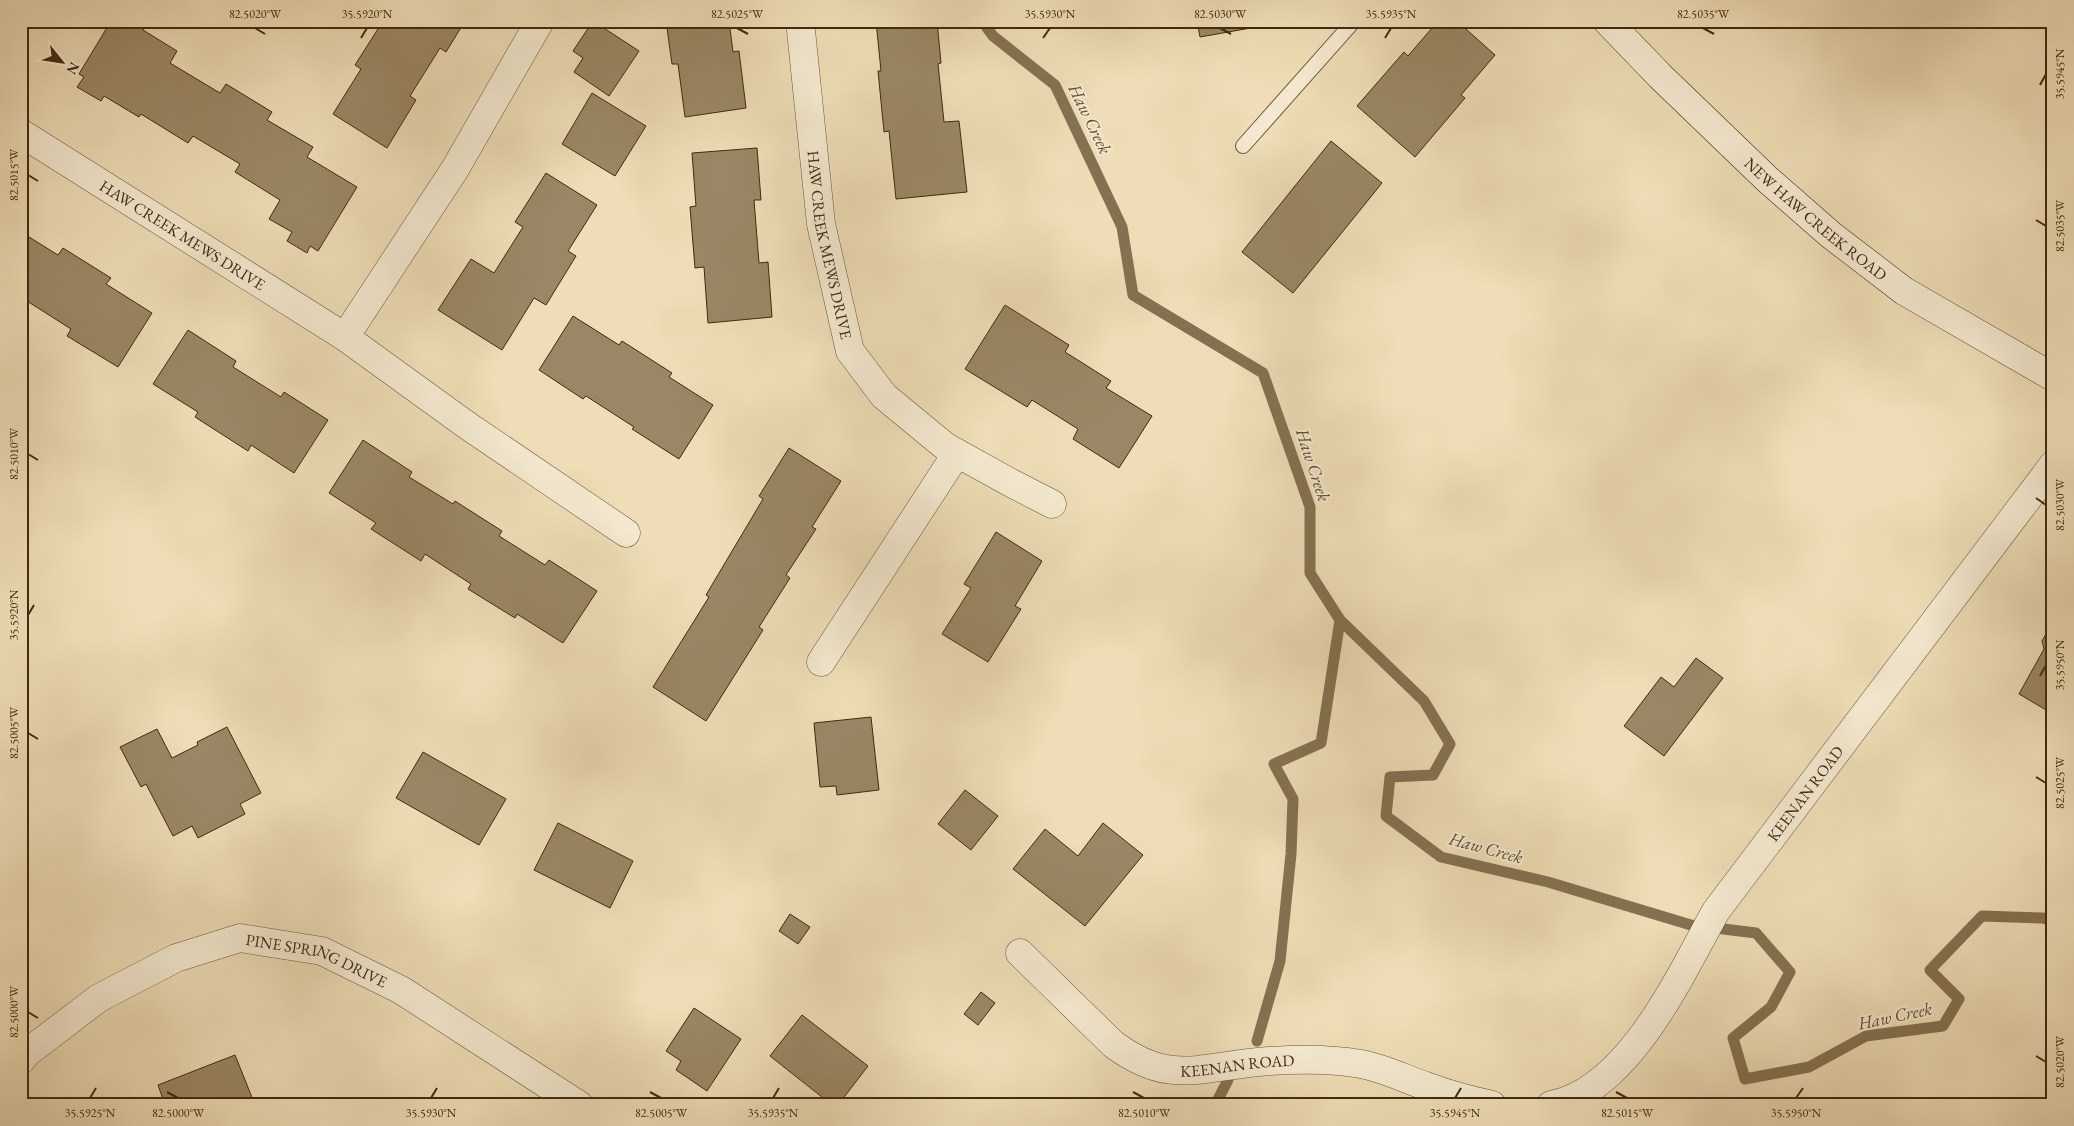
<svg xmlns="http://www.w3.org/2000/svg" width="2074" height="1126" viewBox="0 0 2074 1126" font-family="'EB Garamond',serif">
<style>
.lines{fill:none;stroke-linecap:round;stroke-linejoin:round}
.stream{stroke:#857151;stroke-width:11}
.building{fill:#9a8765;stroke:#402a0e}
.lane-casing{stroke:#6c5738;stroke-width:16}
.street-casing{stroke:#6c5738;stroke-width:29}
.secondary-casing{stroke:#402a0e;stroke-width:29}
.lane{stroke:#f4e9d0;stroke-width:14}
.street{stroke:#f4e9d0;stroke-width:28}
.secondary{stroke:#f4e9d0;stroke-width:28}
.ticks{fill:none;stroke:#402a0e;stroke-width:2}
.labels{text-anchor:middle;stroke-width:4;stroke-linejoin:round;paint-order:stroke}
.street-label{font-size:16px;fill:#402a0e;stroke:#f4e9d0}
.water-label{font-size:18px;font-style:italic;fill:#624d2f;stroke:#f4e9d0}
.neatline{fill:none;stroke:#402a0e;stroke-width:2}
.ticks-label{font-size:12px;text-anchor:middle;fill:#402a0e}
</style>
<rect width="100%" height="100%" fill="#eeddb6"/>
<filter id="stains"><feTurbulence type="fractalNoise" baseFrequency=".004" numOctaves="4"/><feColorMatrix values="0 0 0 0 .2 0 0 0 0 .09 0 0 0 0 .02 0 0 0 .5 -.17"/></filter>
<radialGradient id="worn" r=".72"><stop offset=".6" stop-color="#630" stop-opacity="0"/><stop offset="1" stop-color="#630" stop-opacity=".3"/></radialGradient>
<g class="lines">
<g class="stream">
<path d="M 982,21 L 993,36 L 1055,85 L 1122,227 L 1133,295 L 1263,373 L 1310,507 L 1310,573 L 1340,620 L 1424,701 L 1450,744 L 1433,775 L 1390,777 L 1386,816 L 1441,857 L 1548,882 L 1691,925 L 1756,933 L 1790,972 L 1771,1007 L 1733,1038 L 1745,1079 L 1809,1067 L 1866,1036 L 1943,1026 L 1959,999 L 1930,970 L 1982,916 L 2043,918 L 2053,921"/>
<path d="M 1257,1041 L 1280,961 L 1291,854 L 1293,799 L 1274,764 L 1321,743 L 1340,620"/>
<path d="M 1215,1105 L 1228,1080"/>
</g>
</g>
<g class="building">
<path d="M 111,21 L 148,21 L 143,30 L 177,51 L 170,63 L 220,93 L 226,84 L 272,112 L 267,120 L 313,147 L 307,157 L 357,187 L 318,251 L 310,246 L 307,253 L 287,241 L 292,232 L 269,219 L 280,200 L 235,172 L 240,164 L 193,136 L 188,143 L 141,114 L 139,117 L 104,96 L 101,101 L 77,87 L 84,77 L 79,74 Z"/>
<path d="M 383,21 L 465,21 L 446,52 L 440,48 L 410,96 L 416,100 L 387,148 L 333,114 L 361,69 L 355,65 Z"/>
<path d="M 593,21 L 639,51 L 609,96 L 574,72 L 583,58 L 573,51 Z"/>
<path d="M 666,21 L 729,21 L 733,52 L 739,51 L 746,108 L 685,117 L 678,64 L 672,64 Z"/>
<path d="M 876,21 L 937,21 L 941,63 L 938,64 L 944,122 L 959,121 L 967,192 L 896,199 L 889,131 L 884,132 L 878,71 L 881,71 Z"/>
<path d="M 1197,21 L 1261,21 L 1262,26 L 1200,37 Z"/>
<path d="M 1438,21 L 1457,21 L 1495,55 L 1461,95 L 1465,98 L 1415,157 L 1357,106 L 1404,52 L 1408,56 Z"/>
<path d="M 592,93 L 646,126 L 615,176 L 562,144 Z"/>
<path d="M 1331,141 L 1382,183 L 1293,293 L 1242,252 Z"/>
<path d="M 757,148 L 761,200 L 754,200 L 759,263 L 768,262 L 772,317 L 708,323 L 704,267 L 695,268 L 690,207 L 696,206 L 692,153 Z"/>
<path d="M 546,173 L 597,205 L 568,251 L 576,256 L 546,305 L 534,298 L 502,350 L 438,310 L 471,259 L 494,273 L 523,227 L 515,222 Z"/>
<path d="M 21,232 L 58,255 L 63,248 L 111,278 L 106,284 L 152,313 L 118,367 L 67,336 L 71,329 L 27,301 L 24,307 L 21,305 Z"/>
<path d="M 1005,305 L 1069,345 L 1065,352 L 1111,381 L 1106,388 L 1152,416 L 1119,468 L 1073,439 L 1078,429 L 1032,400 L 1027,407 L 965,369 Z"/>
<path d="M 573,316 L 619,345 L 622,341 L 672,373 L 669,377 L 713,405 L 679,459 L 632,429 L 634,427 L 586,396 L 583,399 L 539,370 Z"/>
<path d="M 188,330 L 236,361 L 233,367 L 281,397 L 284,392 L 328,420 L 294,473 L 251,445 L 248,451 L 195,417 L 198,412 L 153,384 Z"/>
<path d="M 363,440 L 412,472 L 409,477 L 453,504 L 455,501 L 502,531 L 499,536 L 545,565 L 549,560 L 597,591 L 563,643 L 517,614 L 515,618 L 468,589 L 471,584 L 425,554 L 421,561 L 371,529 L 376,523 L 329,493 Z"/>
<path d="M 789,448 L 841,481 L 812,527 L 816,529 L 786,575 L 790,578 L 759,627 L 763,630 L 706,721 L 653,687 L 709,597 L 706,595 L 763,499 L 759,496 Z"/>
<path d="M 996,532 L 1042,561 L 1015,606 L 1021,609 L 988,662 L 942,634 L 971,588 L 964,584 Z"/>
<path d="M 2052,623 L 2053,623 L 2053,714 L 2019,694 L 2044,649 L 2042,641 Z"/>
<path d="M 1696,658 L 1723,678 L 1664,756 L 1624,726 L 1661,677 L 1674,687 Z"/>
<path d="M 871,717 L 879,790 L 837,795 L 836,786 L 820,787 L 814,723 Z"/>
<path d="M 227,727 L 261,793 L 240,804 L 245,814 L 198,838 L 192,826 L 173,836 L 146,784 L 141,787 L 120,747 L 157,729 L 172,758 L 198,745 L 197,742 Z"/>
<path d="M 423,752 L 506,799 L 479,845 L 396,798 Z"/>
<path d="M 965,790 L 998,816 L 971,850 L 938,824 Z"/>
<path d="M 558,823 L 633,861 L 610,908 L 534,870 Z"/>
<path d="M 1103,823 L 1143,855 L 1085,926 L 1013,869 L 1045,829 L 1078,856 Z"/>
<path d="M 790,914 L 810,927 L 798,944 L 779,931 Z"/>
<path d="M 981,992 L 995,1003 L 978,1025 L 964,1014 Z"/>
<path d="M 694,1008 L 741,1039 L 707,1091 L 676,1070 L 681,1061 L 666,1051 Z"/>
<path d="M 802,1015 L 868,1066 L 838,1105 L 832,1105 L 770,1056 Z"/>
<path d="M 235,1055 L 255,1105 L 165,1105 L 158,1085 Z"/>
</g>
<g class="lines">
<defs>
<path id="lane" d="M 1243,146 L 1354,21"/>
<g id="street">
<path id="s1" d="M 800,21 L 821,224 L 850,351 L 884,396 L 946,447 L 1013,484 L 1052,504"/>
<path id="s2" d="M 21,133 L 345,337 L 455,169 L 540,21"/>
<path d="M 345,337 L 468,426 L 626,533"/>
<path d="M 821,662 L 957,453"/>
<path id="s3" d="M 1020,953 L 1113,1044 C 1168,1085 1197,1068 1258,1062 C 1291,1059 1328,1058 1361,1064 C 1383,1068 1405,1079 1426,1086 C 1447,1094 1470,1100 1492,1105"/>
<path id="s4" d="M 21,1060 L 28,1052 L 99,998 L 176,958 L 240,938 L 322,951 L 401,990 L 579,1105"/>
<path id="s5" d="M 1551,1105 C 1629,1091 1681,973 1716,911 L 2053,465"/>
</g>
<g id="secondary">
<path id="s6" d="M 1607,21 L 1660,76 L 1767,179 L 1831,235 L 1904,291 L 2053,377"/>
</g>
</defs>
<use href="#lane" class="lane-casing"/>
<use href="#street" class="street-casing"/>
<use href="#secondary" class="secondary-casing"/>
<use href="#lane" class="lane"/>
<use href="#street" class="street"/>
<use href="#secondary" class="secondary"/>
</g>
<path class="ticks" d="M 255,28 L 265,34M 737,28 L 748,34M 1220,28 L 1231,34M 1703,28 L 1714,34M 361,38 L 367,28M 1043,38 L 1050,28M 1385,38 L 1391,28M 2040,85 L 2046,74M 28,175 L 38,181M 2036,220 L 2046,226M 28,454 L 38,460M 2036,498 L 2046,505M 28,615 L 34,605M 2040,676 L 2046,665M 28,733 L 38,739M 2036,777 L 2046,783M 28,1012 L 38,1018M 2036,1056 L 2046,1062M 167,1092 L 178,1098M 650,1092 L 661,1098M 1133,1092 L 1144,1098M 1616,1092 L 1627,1098M 90,1098 L 96,1088M 431,1098 L 437,1088M 773,1098 L 779,1088M 1455,1098 L 1461,1088M 1796,1098 L 1803,1088"/>
<g class="labels">
<g class="street-label">
<text dy="6" stroke="none"><textPath href="#s6" startOffset="288">NEW HAW CREEK ROAD</textPath></text>
<text dy="6" stroke="none"><textPath href="#s2" startOffset="191">HAW CREEK MEWS DRIVE</textPath></text>
<text dy="6" stroke="none"><textPath href="#s1" startOffset="226">HAW CREEK MEWS DRIVE</textPath></text>
<text dy="6" stroke="none"><textPath href="#s5" startOffset="410">KEENAN ROAD</textPath></text>
<text dy="6" stroke="none"><textPath href="#s4" startOffset="334">PINE SPRING DRIVE</textPath></text>
<text dy="6" stroke="none"><textPath href="#s3" startOffset="261">KEENAN ROAD</textPath></text>
</g>
<g class="water-label">
<text transform="translate(1090 119) rotate(64)" y="6">Haw Creek</text>
<text transform="translate(1313 465) rotate(72)" y="6">Haw Creek</text>
<text transform="translate(1486 848) rotate(15)" y="6">Haw Creek</text>
<text transform="translate(1895 1016) rotate(-12)" y="6">Haw Creek</text>
</g>
</g>
<rect width="2074" height="1126" fill="none" stroke="#eeddb6" stroke-width="55"/>
<g transform="translate(62 62) rotate(120)" stroke="#f4e9d0" stroke-width="4" paint-order="stroke">
<path d="M0-4L9 19L0 12L-9 19Z" fill="#402a0e"/>
<text y="-8" font-size="14" font-weight="bold" text-anchor="middle" fill="#402a0e">N</text>
</g>
<rect x="28" y="28" width="2018" height="1070" class="neatline"/>
<g class="ticks-label">
<text x="255" y="18">82.5020°W</text>
<text x="367" y="18">35.5920°N</text>
<text x="737" y="18">82.5025°W</text>
<text x="1050" y="18">35.5930°N</text>
<text x="1220" y="18">82.5030°W</text>
<text x="1391" y="18">35.5935°N</text>
<text x="1703" y="18">82.5035°W</text>
<text transform="translate(2060 74) rotate(-90)" y="4">35.5945°N</text>
<text transform="translate(14 175) rotate(-90)" y="4">82.5015°W</text>
<text transform="translate(2060 226) rotate(-90)" y="4">82.5035°W</text>
<text transform="translate(14 454) rotate(-90)" y="4">82.5010°W</text>
<text transform="translate(2060 505) rotate(-90)" y="4">82.5030°W</text>
<text transform="translate(14 615) rotate(-90)" y="4">35.5920°N</text>
<text transform="translate(2060 665) rotate(-90)" y="4">35.5950°N</text>
<text transform="translate(14 733) rotate(-90)" y="4">82.5005°W</text>
<text transform="translate(2060 783) rotate(-90)" y="4">82.5025°W</text>
<text transform="translate(14 1012) rotate(-90)" y="4">82.5000°W</text>
<text transform="translate(2060 1062) rotate(-90)" y="4">82.5020°W</text>
<text x="90" y="1117">35.5925°N</text>
<text x="178" y="1117">82.5000°W</text>
<text x="431" y="1117">35.5930°N</text>
<text x="661" y="1117">82.5005°W</text>
<text x="773" y="1117">35.5935°N</text>
<text x="1144" y="1117">82.5010°W</text>
<text x="1455" y="1117">35.5945°N</text>
<text x="1627" y="1117">82.5015°W</text>
<text x="1796" y="1117">35.5950°N</text>
</g>
<rect width="100%" height="100%" filter="url(#stains)"/>
<rect width="100%" height="100%" fill="url(#worn)"/>
</svg>
